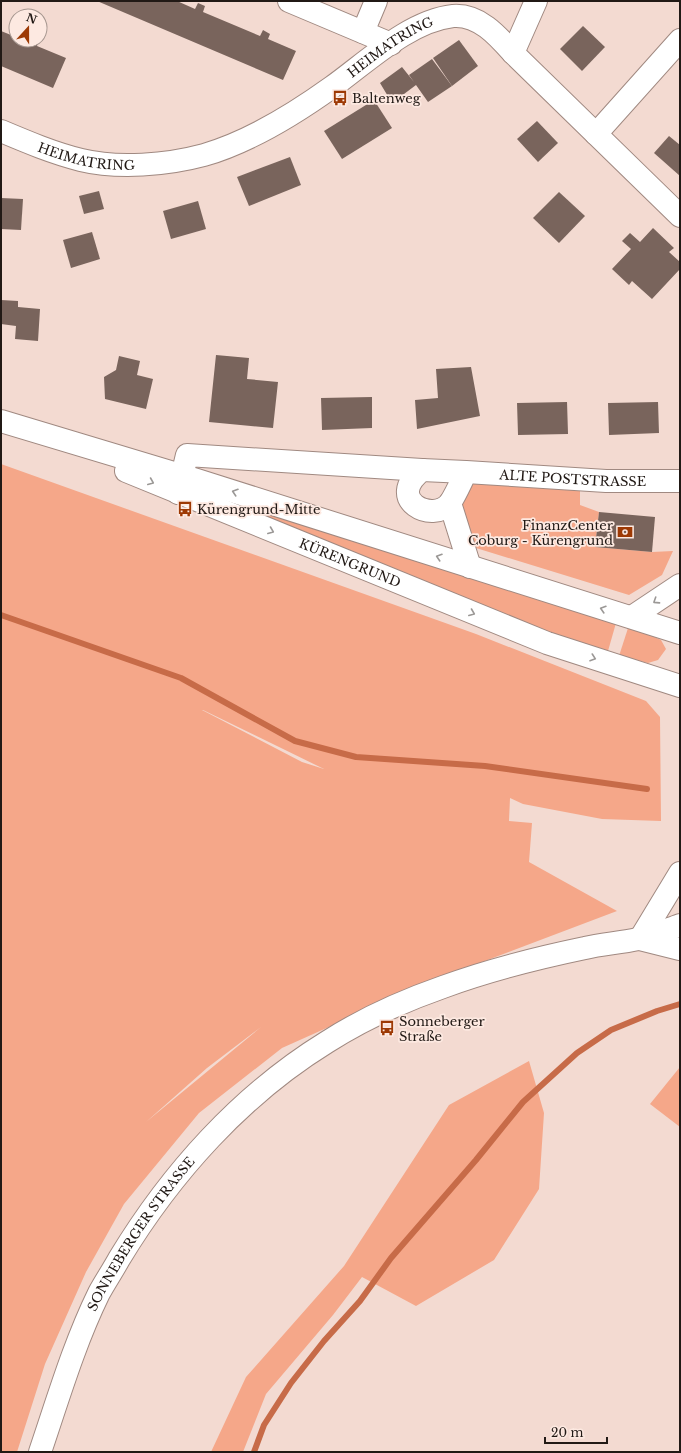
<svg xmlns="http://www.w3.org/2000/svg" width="681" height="1453" viewBox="0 0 681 1453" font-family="'Libre Baskerville',serif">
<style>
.green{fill:#f5a789;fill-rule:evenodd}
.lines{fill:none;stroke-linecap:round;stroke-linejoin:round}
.stream{stroke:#c76b48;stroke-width:6}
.building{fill:#79645c}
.minor-casing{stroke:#a08981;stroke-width:24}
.secondary-casing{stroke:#a08981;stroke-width:24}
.minor{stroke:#fff;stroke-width:22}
.secondary{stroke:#fff;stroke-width:22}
.oneway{stroke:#9b9896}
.labels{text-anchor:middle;stroke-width:3.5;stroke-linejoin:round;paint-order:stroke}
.street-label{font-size:13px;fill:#211915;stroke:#fde9e1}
.poi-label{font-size:13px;fill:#211915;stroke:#fde9e1;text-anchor:start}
</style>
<rect width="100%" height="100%" fill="#f3dad1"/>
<g class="green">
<path d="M 1,464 L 476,634 L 646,701 L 660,717 L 661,821 L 602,819 L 523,804 L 510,798 L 509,821 L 532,823 L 529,862 L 617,911 L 427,983 L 282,1048 L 199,1113 L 124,1204 L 86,1272 L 45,1364 L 17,1452 L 1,1452 ZM 202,710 L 203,710 L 324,769 L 302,762 ZM 261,1027 L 146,1122 L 207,1068 Z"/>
<path d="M 478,479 L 580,488 L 580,505 L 599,512 L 595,547 L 652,552 L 673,551 L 662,575 L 629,595 L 476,548 L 462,524 L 460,498 Z"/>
<path d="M 247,505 L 616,623 L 608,651 C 484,613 365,559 245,509 Z"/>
<path d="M 629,625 L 661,640 L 666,649 L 658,660 L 648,663 L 619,656 Z"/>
<path d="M 529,1061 L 544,1113 L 539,1189 L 494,1260 L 416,1306 L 362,1277 L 333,1315 L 266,1394 L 243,1452 L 211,1452 L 246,1377 L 344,1266 L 449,1105 Z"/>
<path d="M 680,1067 L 680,1127 L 650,1104 Z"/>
</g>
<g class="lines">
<g class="stream">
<path d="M 1,615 L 181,678 L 295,741 L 356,757 L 485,766 L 647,789"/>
<path d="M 254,1452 L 264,1425 L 291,1383 L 324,1341 L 360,1301 L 391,1258 L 476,1160 L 523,1102 L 577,1053 L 611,1030 L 657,1011 L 680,1004"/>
</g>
</g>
<g class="building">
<path d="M 97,1 L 177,1 L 195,9 L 198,3 L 205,6 L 203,12 L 260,36 L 263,30 L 270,34 L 268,39 L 296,51 L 283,80 Z"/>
<path d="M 583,26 L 605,47 L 582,71 L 560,49 Z"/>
<path d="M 1,31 L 16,37 L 16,40 L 28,43 L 30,40 L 39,40 L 37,46 L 66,58 L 53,88 L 1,66 Z"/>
<path d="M 459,40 L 478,66 L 452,86 L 433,58 Z"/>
<path d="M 432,59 L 452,86 L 428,102 L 416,85 L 392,103 L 380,83 L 402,67 L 414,82 L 409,75 Z"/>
<path d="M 374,100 L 392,128 L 342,159 L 324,131 Z"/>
<path d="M 537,121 L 558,143 L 538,162 L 517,139 Z"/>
<path d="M 669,136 L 680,145 L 680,176 L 654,153 Z"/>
<path d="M 290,157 L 301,185 L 249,206 L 237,177 Z"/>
<path d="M 99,191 L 104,209 L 84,214 L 79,196 Z"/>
<path d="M 559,192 L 585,216 L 559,243 L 533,218 Z"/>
<path d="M 1,198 L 23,199 L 21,230 L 1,229 Z"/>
<path d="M 198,201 L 206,229 L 171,239 L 163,211 Z"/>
<path d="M 653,228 L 674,248 L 669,252 L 680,262 L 680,269 L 652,299 L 632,281 L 629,285 L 612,269 L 631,249 L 622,241 L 630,233 L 640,242 Z"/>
<path d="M 92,232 L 100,259 L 71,268 L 63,240 Z"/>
<path d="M 1,300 L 18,301 L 18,307 L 40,309 L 38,341 L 15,339 L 16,326 L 1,324 Z"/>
<path d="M 216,355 L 249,358 L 247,379 L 278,382 L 273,428 L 209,422 Z"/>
<path d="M 119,356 L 140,361 L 137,375 L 153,379 L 146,409 L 105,399 L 104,377 L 116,370 Z"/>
<path d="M 471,367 L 480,416 L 417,429 L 415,400 L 438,398 L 436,369 Z"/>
<path d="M 372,397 L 372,428 L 322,430 L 321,398 Z"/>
<path d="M 567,402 L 568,434 L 518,435 L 517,403 Z"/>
<path d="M 658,402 L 659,433 L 609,435 L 608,403 Z"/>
<path d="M 599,512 L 655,517 L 652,552 L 595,547 Z"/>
</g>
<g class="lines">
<defs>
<g id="minor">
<path d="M 289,1 L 391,44"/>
<path d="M 363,32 L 376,1"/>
<path d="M 513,53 L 536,1"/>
<path id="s1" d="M 1,131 C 27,142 53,153 81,160 C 118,169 167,165 204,155 C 249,142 293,115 332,87 C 367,62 409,21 453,16 C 479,14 498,36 513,53 L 680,216"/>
<path d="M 596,134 L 680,40"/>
<path id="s2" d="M 466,472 L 422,470 C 384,500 433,524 450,503 C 456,494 461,482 466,472 L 606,481 L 680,481"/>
<path d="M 178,493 L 187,455 L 422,470"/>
<path d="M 450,503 L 470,567"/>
<path d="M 632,617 L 680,585"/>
<path d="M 640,939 L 680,873"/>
<path d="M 640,939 L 680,949"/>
<path id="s3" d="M 40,1452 C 58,1399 74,1344 99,1293 C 105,1282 113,1270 119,1259 C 171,1173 241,1095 327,1042 C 363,1019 403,1001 443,987 C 489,970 537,958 585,948 C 602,944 620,943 638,939 C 652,936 666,930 680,925"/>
</g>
<g id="secondary">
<path d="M 1,421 L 197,480 L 680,633"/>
<path id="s4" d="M 126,471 L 547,643 L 680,686"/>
</g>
</defs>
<use href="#minor" class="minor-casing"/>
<use href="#secondary" class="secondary-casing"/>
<use href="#minor" class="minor"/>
<use href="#secondary" class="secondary"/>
</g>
<defs><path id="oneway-chevron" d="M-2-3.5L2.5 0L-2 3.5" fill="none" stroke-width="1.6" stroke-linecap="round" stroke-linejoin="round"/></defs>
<g class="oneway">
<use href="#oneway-chevron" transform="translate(151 482) rotate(23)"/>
<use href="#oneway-chevron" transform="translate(235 492) rotate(-162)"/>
<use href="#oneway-chevron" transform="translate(271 531) rotate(22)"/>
<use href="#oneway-chevron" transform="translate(439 557) rotate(-162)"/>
<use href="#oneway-chevron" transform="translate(656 601) rotate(147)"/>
<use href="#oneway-chevron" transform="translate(603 609) rotate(-163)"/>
<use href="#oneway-chevron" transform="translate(472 613) rotate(22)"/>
<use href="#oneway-chevron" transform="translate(593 658) rotate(19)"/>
</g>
<defs>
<symbol id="bus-bare" viewBox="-9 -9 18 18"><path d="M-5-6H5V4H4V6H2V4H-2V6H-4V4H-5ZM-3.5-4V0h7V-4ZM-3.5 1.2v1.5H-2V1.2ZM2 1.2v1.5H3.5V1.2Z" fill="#9d3904" stroke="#fde9e1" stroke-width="2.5" paint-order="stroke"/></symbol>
<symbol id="bank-bare" viewBox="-9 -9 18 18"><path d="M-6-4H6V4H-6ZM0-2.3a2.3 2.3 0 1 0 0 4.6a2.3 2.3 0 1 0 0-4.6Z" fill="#9d3904" stroke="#fde9e1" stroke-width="2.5" paint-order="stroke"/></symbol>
</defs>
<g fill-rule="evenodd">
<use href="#bus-bare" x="329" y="87" width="22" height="22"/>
<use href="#bus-bare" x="174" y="498" width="22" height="22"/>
<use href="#bank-bare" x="614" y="521" width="22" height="22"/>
<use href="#bus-bare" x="376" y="1017" width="22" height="22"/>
</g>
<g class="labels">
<g class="street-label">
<text dy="5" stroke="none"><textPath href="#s1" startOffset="426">HEIMATRING</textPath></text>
<text dy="5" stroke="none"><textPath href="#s1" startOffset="90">HEIMATRING</textPath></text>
<text dy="5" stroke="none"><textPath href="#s2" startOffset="267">ALTE POSTSTRASSE</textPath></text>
<text dy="5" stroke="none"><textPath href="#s4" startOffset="242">KÜRENGRUND</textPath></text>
<text dy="5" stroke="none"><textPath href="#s3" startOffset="242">SONNEBERGER STRASSE</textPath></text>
</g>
<g class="poi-label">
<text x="352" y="103">Baltenweg</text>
<text x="197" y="514">Kürengrund-Mitte</text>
<text x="613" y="530" text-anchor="end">FinanzCenter<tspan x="613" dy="15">Coburg - Kürengrund</tspan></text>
<text x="399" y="1026">Sonneberger<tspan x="399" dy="15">Straße</tspan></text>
</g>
</g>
<rect width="681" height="1453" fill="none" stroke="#211915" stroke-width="4"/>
<g transform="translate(28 28) rotate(21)"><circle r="19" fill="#fde9e1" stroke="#a5968f"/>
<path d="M0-3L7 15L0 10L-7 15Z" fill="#9d3904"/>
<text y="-6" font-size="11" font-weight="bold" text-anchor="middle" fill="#211915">N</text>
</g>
<path d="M545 1437v6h62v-6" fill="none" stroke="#211915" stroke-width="2"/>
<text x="551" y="1437" font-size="12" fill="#211915" stroke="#fde9e1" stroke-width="3" paint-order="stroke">20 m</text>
</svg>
